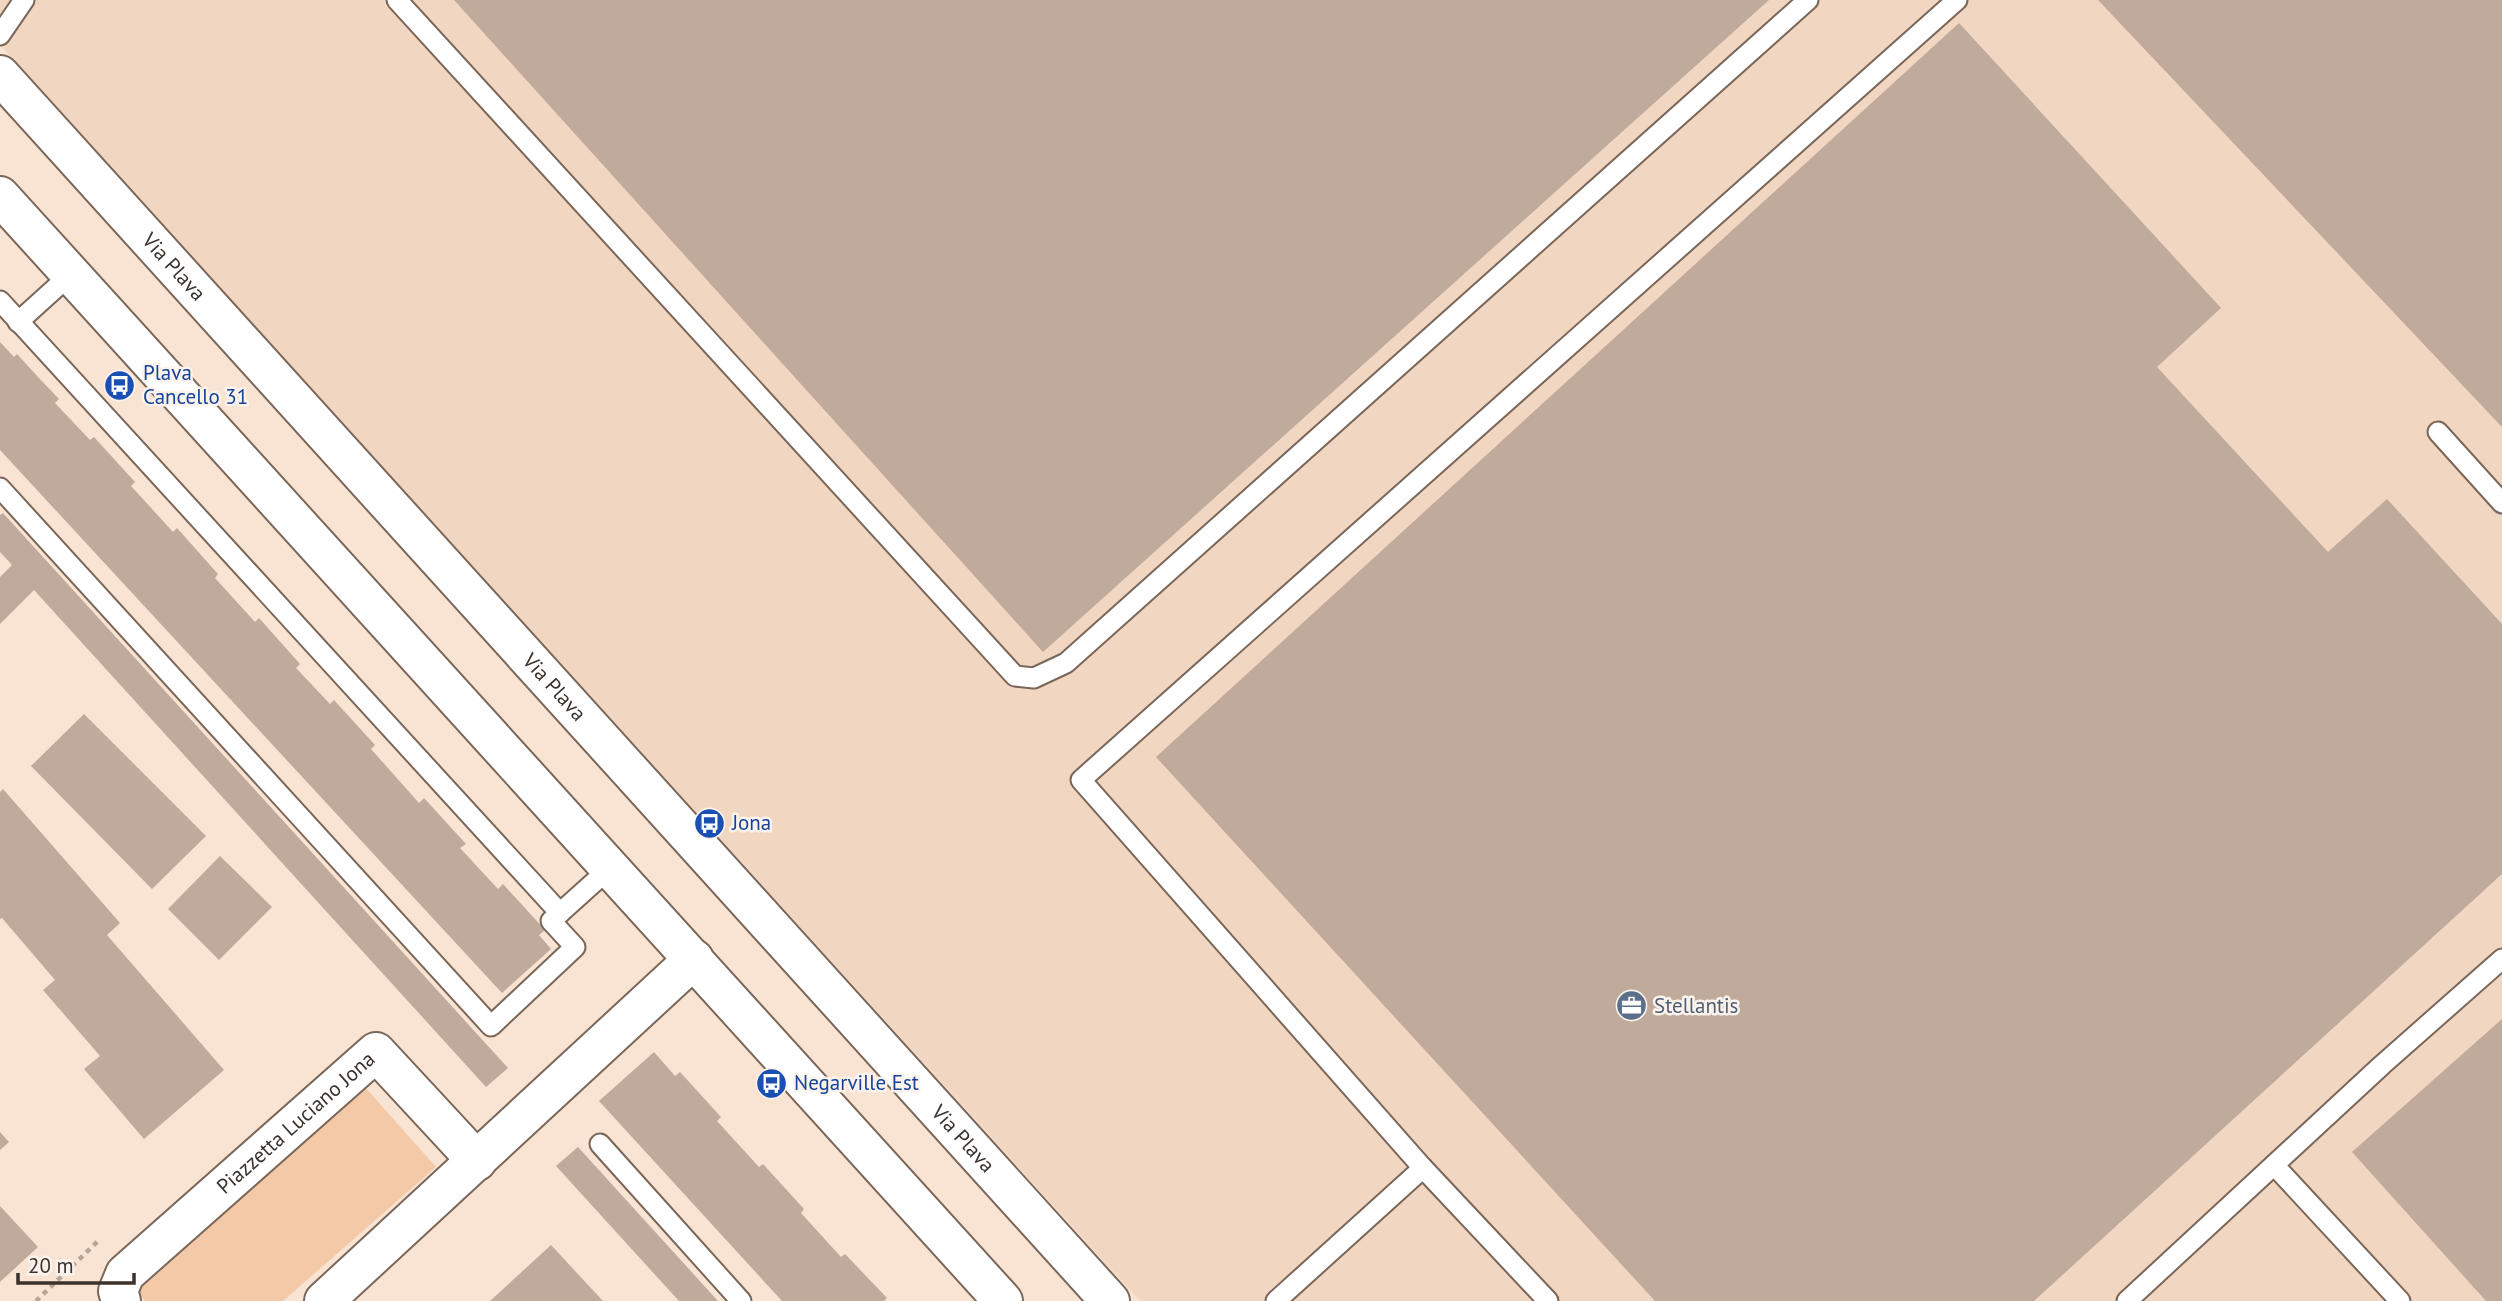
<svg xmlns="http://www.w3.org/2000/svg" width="2502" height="1301" viewBox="0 0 2502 1301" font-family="'PT Sans',sans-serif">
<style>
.built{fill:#f1d6c1}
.green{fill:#f4c9a8}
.building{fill:#bfaa9b}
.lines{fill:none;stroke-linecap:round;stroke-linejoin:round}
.service-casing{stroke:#7a6759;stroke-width:23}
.minor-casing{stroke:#7a6759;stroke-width:42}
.path{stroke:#b7a599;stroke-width:4.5;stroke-dasharray:5 5;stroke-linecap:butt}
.service{stroke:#fff;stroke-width:19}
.minor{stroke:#fff;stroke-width:38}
.labels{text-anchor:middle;stroke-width:5;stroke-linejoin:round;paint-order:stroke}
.street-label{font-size:21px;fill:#3b322c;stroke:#fcf3ed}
.transit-label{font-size:21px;fill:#164399;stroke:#fcf3ed;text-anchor:start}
.service-label{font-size:21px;fill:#4e5e75;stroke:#fcf3ed;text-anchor:start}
</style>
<rect width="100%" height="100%" fill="#f9e3d3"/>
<path class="built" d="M 0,0 L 2502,0 L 2502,1301 L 1140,1301 L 0,45 Z"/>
<path class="green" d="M 364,1086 L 436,1167 L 283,1301 L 145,1301 L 134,1288 Z"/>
<g class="building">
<path d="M 454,0 L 1769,0 L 1043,652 Z"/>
<path d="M 2098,0 L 2502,0 L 2502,427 Z"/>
<path d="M 1959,23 L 2221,308 L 2157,367 L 2328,552 L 2387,499 L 2502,624 L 2502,874 L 2034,1301 L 1655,1301 L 1156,757 Z"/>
<path d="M 0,342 L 14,357 L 17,354 L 38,377 L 59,399 L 55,403 L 90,440 L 94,437 L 114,459 L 135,482 L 131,486 L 173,532 L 177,528 L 218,574 L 215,578 L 255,622 L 259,618 L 300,664 L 296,668 L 330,704 L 334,700 L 375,745 L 371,749 L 419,803 L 424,798 L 466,844 L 460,848 L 498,889 L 503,884 L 545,930 L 539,935 L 551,949 L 502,993 L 0,450 Z"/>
<path d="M 3,513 L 508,1068 L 486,1087 L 34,590 L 0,624 L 0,577 L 12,565 L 0,552 L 0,515 Z"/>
<path d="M 84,714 L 206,836 L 152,889 L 31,766 Z"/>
<path d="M 3,789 L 120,923 L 107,935 L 224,1070 L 144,1139 L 84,1069 L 100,1056 L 43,990 L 55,980 L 2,918 L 0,919 L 0,792 Z"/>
<path d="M 220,856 L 272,907 L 219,960 L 168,909 Z"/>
<path d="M 2502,1019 L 2502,1301 L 2486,1301 L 2352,1152 Z"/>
<path d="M 654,1052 L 675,1076 L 680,1072 L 721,1117 L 717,1121 L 759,1167 L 763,1164 L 804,1209 L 801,1213 L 841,1257 L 845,1254 L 887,1298 L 884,1301 L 782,1301 L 599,1101 Z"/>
<path d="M 0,1132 L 9,1142 L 0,1150 Z"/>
<path d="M 578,1147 L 718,1301 L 679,1301 L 556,1166 Z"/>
<path d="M 0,1206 L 38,1247 L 0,1282 Z"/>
<path d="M 551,1245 L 603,1301 L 490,1301 Z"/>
</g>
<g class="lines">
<defs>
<g id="service">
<path d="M 397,0 L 1015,676 L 1034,678 L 1066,663 L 1808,0"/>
<path d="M 0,35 L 24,0"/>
<path d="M 0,301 L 560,913"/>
<path d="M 18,322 L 71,274"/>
<path d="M 2438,432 L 2502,503"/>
<path d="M 0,488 L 491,1026 L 575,947 L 551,921 L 611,867"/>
<path d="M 600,1144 L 741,1301"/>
<path d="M 2274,1165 L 2400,1301"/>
<path d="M 1423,1168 L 1081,780 L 1957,0"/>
<path d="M 1276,1301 L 1423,1168 L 1548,1301"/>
<path d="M 2127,1301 L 2382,1065 L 2502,959"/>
</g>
<g id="minor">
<path id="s1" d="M 0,75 L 1110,1301"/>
<path d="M 0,196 L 1003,1301"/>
<path id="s2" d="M 121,1301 L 118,1291 L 125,1274 L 376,1052 L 477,1161"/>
<path d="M 324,1301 L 694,959"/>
</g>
</defs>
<use href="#service" class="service-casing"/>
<use href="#minor" class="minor-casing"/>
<path class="path" d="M 36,1301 L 98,1241 L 101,1241"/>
<use href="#service" class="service"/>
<use href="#minor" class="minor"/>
</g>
<defs>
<symbol id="bus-disc" viewBox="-11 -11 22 22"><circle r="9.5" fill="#1a4fb4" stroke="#fcf3ed"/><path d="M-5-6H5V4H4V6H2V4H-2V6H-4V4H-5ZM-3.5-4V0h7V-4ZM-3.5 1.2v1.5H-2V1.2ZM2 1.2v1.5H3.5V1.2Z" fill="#fff"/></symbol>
<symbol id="office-disc" viewBox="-11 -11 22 22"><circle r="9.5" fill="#5c6f8a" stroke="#fcf3ed"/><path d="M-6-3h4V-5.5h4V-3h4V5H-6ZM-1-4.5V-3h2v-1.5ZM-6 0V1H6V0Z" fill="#fff"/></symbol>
</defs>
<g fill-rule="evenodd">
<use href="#bus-disc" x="102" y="368" width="35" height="35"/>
<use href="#bus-disc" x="692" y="806" width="35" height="35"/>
<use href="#office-disc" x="1614" y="988" width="35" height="35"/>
<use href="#bus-disc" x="754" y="1066" width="35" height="35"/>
</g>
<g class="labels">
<g class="street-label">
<text dy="7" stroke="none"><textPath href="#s1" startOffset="259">Via Plava</textPath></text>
<text dy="7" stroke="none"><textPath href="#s1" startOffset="826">Via Plava</textPath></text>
<text dy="7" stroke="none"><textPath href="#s2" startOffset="257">Piazzetta Luciano Jona</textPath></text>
<text dy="7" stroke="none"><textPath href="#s1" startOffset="1435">Via Plava</textPath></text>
</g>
<g class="transit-label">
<text x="143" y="380">Plava<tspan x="143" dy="24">Cancello 31</tspan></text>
<text x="732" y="830">Jona</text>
<text x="794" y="1090">Negarville Est</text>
</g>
<g class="service-label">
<text x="1654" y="1013">Stellantis</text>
</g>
</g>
<path d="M18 1273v10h116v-10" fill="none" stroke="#3b322c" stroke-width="3.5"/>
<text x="28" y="1273" font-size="21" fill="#3b322c" stroke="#fcf3ed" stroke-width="5" paint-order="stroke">20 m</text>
</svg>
